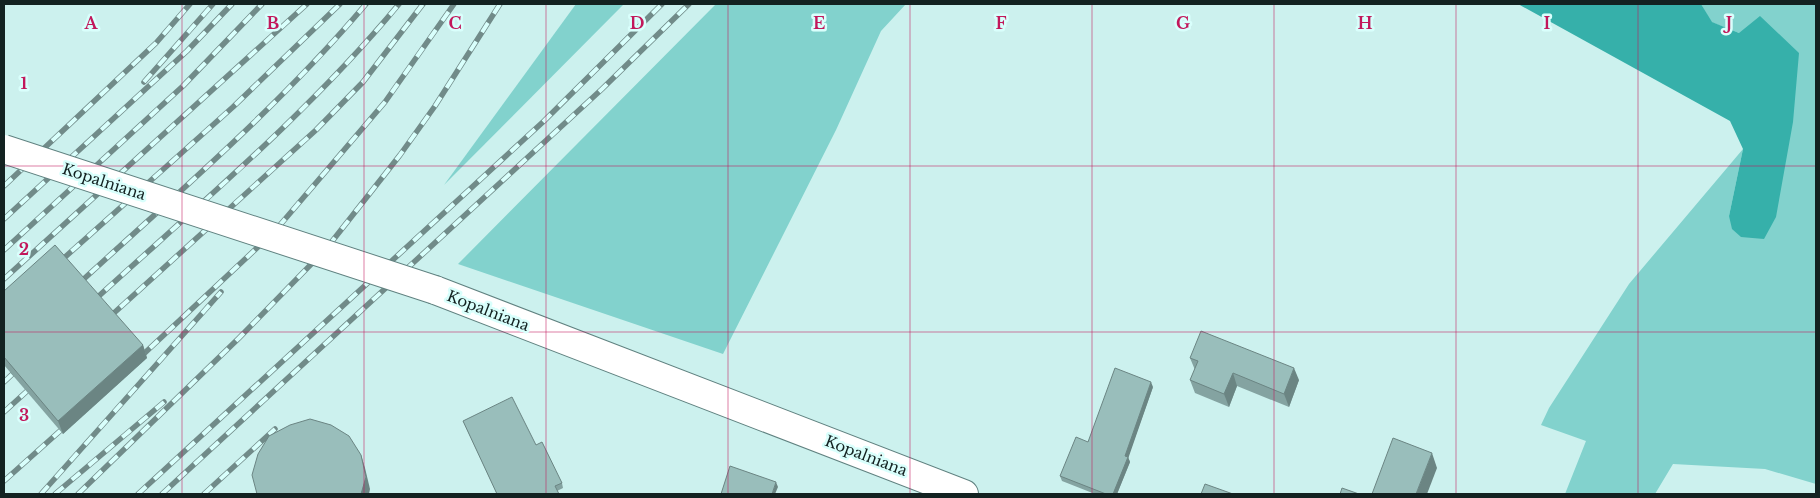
<svg xmlns="http://www.w3.org/2000/svg" width="1820" height="498" viewBox="0 0 1820 498" font-family="'Libre Baskerville',serif">
<style>
.green{fill:#82d2cd}
.water{fill:#36b0aa}
.lines{fill:none;stroke-linecap:round;stroke-linejoin:round}
.street-casing{stroke:#608280;stroke-width:30}
.street{stroke:#fff;stroke-width:28}
.rail-casing{stroke:#718b89;stroke-width:5.5}
.rail{stroke:#d9fffc;stroke-width:4;stroke-dasharray:11;stroke-linecap:butt}
.street-bridge-casing{stroke:#608280;stroke-width:30;stroke-linecap:butt}
.street-bridge{stroke:#fff;stroke-width:28}
.wall{fill:#84a3a1}
.shaded-wall{fill:#6b8583}
.building{fill:#99bebb;stroke:#6b8583}
.grid{fill:none;stroke:#c2185b;stroke-width:1;stroke-opacity:0.55}
.labels{text-anchor:middle;stroke-width:5;stroke-linejoin:round;paint-order:stroke}
.street-label{font-size:15px;fill:#132221;stroke:#d9fffc}
.grid-label{font-size:16px;text-anchor:middle;font-weight:bold;fill:#c2185b;stroke:#d9fffc;stroke-width:5;stroke-linejoin:round;paint-order:stroke}
</style>
<rect width="100%" height="100%" fill="#ccf1ee"/>
<g class="green">
<path d="M 576,4 L 624,4 L 444,185 Z"/>
<path d="M 716,4 L 906,4 L 881,31 L 836,130 L 723,354 L 458,264 Z"/>
<path d="M 1701,4 L 1816,4 L 1816,484 L 1765,469 L 1673,464 L 1655,494 L 1565,494 L 1586,441 L 1541,425 L 1549,408 L 1629,284 L 1743,149 L 1729,216 L 1764,239 L 1739,33 L 1711,22 Z"/>
</g>
<path class="water" d="M 1518,4 L 1701,4 L 1712,22 L 1739,33 L 1760,16 L 1799,53 L 1793,122 L 1776,217 L 1764,239 L 1741,237 L 1732,229 L 1729,216 L 1743,149 L 1730,121 Z"/>
<g class="lines">
<defs>
<path id="street" d="M 435,290 L 964,494"/>
</defs>
<use href="#street" class="street-casing"/>
<use href="#street" class="street"/>
<defs>
<g id="rail">
<path d="M 144,82 L 213,4"/>
<path d="M 4,186 L 156,43 L 190,4"/>
<path d="M 4,219 L 187,51 L 232,4"/>
<path d="M 4,250 L 183,86 L 262,4"/>
<path d="M 55,266 L 233,107 L 340,4"/>
<path d="M 4,279 L 307,4"/>
<path d="M 74,288 C 174,196 278,108 366,4"/>
<path d="M 89,305 C 195,208 307,115 399,4"/>
<path d="M 104,322 L 316,130 L 363,82 L 423,4"/>
<path d="M 134,363 L 274,232 L 385,102 L 454,4"/>
<path d="M 4,382 L 22,365"/>
<path d="M 4,412 L 37,382"/>
<path d="M 4,481 L 70,422"/>
<path d="M 41,494 L 221,292"/>
<path d="M 55,494 L 164,402"/>
<path d="M 78,494 L 239,338 L 326,249 L 400,155 L 435,106 L 500,4"/>
<path d="M 138,494 L 544,121 L 662,4"/>
<path d="M 162,494 L 602,89 L 689,4"/>
<path d="M 204,494 L 275,429"/>
</g>
</defs>
<use href="#rail" class="rail-casing"/>
<use href="#rail" class="rail"/>
<defs>
<path id="street-bridge" d="M 4,149 L 435,290"/>
</defs>
<use href="#street-bridge" class="street-bridge-casing"/>
<use href="#street-bridge" class="street-bridge"/>
</g>
<g class="wall">
<path d="M 4,291 L 143,345 L 147,358 L 63,434 L 4,365 Z"/>
<path d="M 1190,358 L 1299,380 L 1289,407 L 1237,386 L 1229,407 L 1195,393 L 1190,380 L 1195,370 Z"/>
<path d="M 1153,387 L 1128,457 L 1130,462 L 1117,494 L 1095,494 L 1062,481 L 1060,476 L 1088,442 Z"/>
<path d="M 463,421 L 562,483 L 563,488 L 557,491 L 559,494 L 497,494 Z"/>
</g>
<g class="shaded-wall">
<path d="M 143,345 L 147,358 L 63,434 L 58,421 Z"/>
<path d="M 1294,368 L 1299,380 L 1289,407 L 1284,394 Z"/>
<path d="M 1233,373 L 1237,386 L 1229,407 L 1224,394 Z"/>
<path d="M 1151,382 L 1153,387 L 1128,459 L 1128,457 L 1130,462 L 1117,494 L 1113,494 L 1125,456 Z"/>
<path d="M 1432,453 L 1437,468 L 1427,494 L 1416,494 Z"/>
<path d="M 361,455 L 365,468 L 370,489 L 369,494 L 361,494 Z"/>
<path d="M 776,482 L 778,487 L 775,494 L 772,494 Z"/>
</g>
<g class="building">
<path d="M 55,245 L 143,345 L 58,421 L 4,357 L 4,291 Z"/>
<path d="M 1201,331 L 1294,368 L 1284,394 L 1233,373 L 1224,394 L 1190,380 L 1198,361 L 1190,358 Z"/>
<path d="M 1115,368 L 1151,382 L 1125,456 L 1128,457 L 1113,494 L 1106,494 L 1060,476 L 1076,437 L 1088,442 Z"/>
<path d="M 512,397 L 536,445 L 542,442 L 562,483 L 555,486 L 559,494 L 497,494 L 463,421 Z"/>
<path d="M 310,419 L 331,425 L 349,436 L 361,455 L 366,477 L 361,494 L 257,494 L 252,475 L 258,454 L 269,436 L 290,425 Z"/>
<path d="M 1393,438 L 1432,453 L 1416,494 L 1372,494 Z"/>
<path d="M 730,466 L 776,482 L 772,494 L 721,494 Z"/>
<path d="M 1205,484 L 1233,494 L 1201,494 Z"/>
<path d="M 1342,488 L 1359,494 L 1340,494 Z"/>
</g>
<path class="grid" d="M 182,4 L 182,494M 364,4 L 364,494M 546,4 L 546,494M 728,4 L 728,494M 910,4 L 910,494M 1092,4 L 1092,494M 1274,4 L 1274,494M 1456,4 L 1456,494M 1638,4 L 1638,494M 4,166 L 1816,166M 4,332 L 1816,332"/>
<g class="labels">
<g class="street-label">
<text transform="translate(104 182) rotate(18)" y="5">Kopalniana</text>
<text transform="translate(488 311) rotate(21)" y="5">Kopalniana</text>
<text transform="translate(866 456) rotate(21)" y="5">Kopalniana</text>
</g>
</g>
<g class="grid-label">
<text x="91" y="29">A</text>
<text x="273" y="29">B</text>
<text x="455" y="29">C</text>
<text x="637" y="29">D</text>
<text x="819" y="29">E</text>
<text x="1001" y="29">F</text>
<text x="1183" y="29">G</text>
<text x="1365" y="29">H</text>
<text x="1547" y="29">I</text>
<text x="1729" y="29">J</text>
<text x="24" y="89">1</text>
<text x="24" y="255">2</text>
<text x="24" y="421">3</text>
</g>
<rect width="1820" height="498" fill="none" stroke="#132221" stroke-width="10"/>
</svg>
